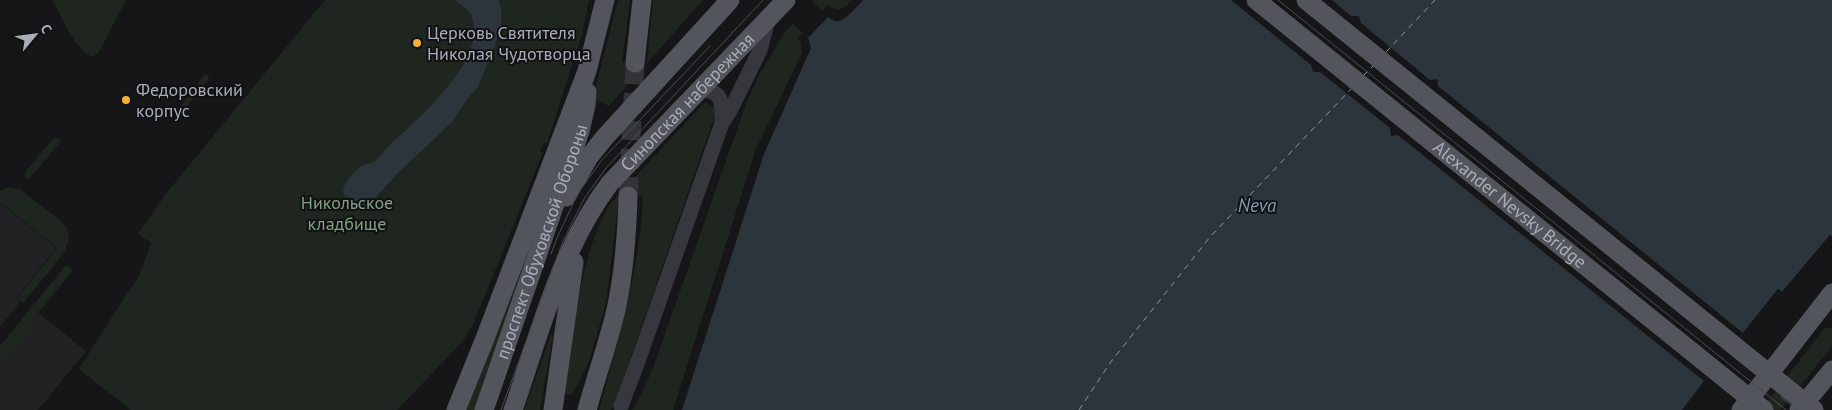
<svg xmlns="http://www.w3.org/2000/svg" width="1832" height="410" viewBox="0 0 1832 410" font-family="'PT Sans',sans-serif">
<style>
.built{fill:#222225}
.green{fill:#1e261f}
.water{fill:#2c353c}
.pier{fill:#161618}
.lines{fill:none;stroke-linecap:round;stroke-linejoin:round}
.ferry{stroke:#7f9bb3;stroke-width:1;stroke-dasharray:6 5;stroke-linecap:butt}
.major-tunnel{stroke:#333438;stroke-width:19;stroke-dasharray:19 9;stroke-linecap:butt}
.minor{stroke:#37383d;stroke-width:15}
.major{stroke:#53555c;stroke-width:19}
.tram{stroke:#4a4c52;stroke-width:1}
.major-bridge{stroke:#53555c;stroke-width:19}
.poi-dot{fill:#f2b134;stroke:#111113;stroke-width:2}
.labels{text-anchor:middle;stroke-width:4;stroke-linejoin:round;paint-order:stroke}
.poi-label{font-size:18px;fill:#a8adb8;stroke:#111113;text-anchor:start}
.street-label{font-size:18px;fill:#a8adb8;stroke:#111113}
.park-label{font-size:18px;fill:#7fa381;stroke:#111113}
.water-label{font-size:19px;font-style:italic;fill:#7f9bb3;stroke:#111113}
</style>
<rect width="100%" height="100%" fill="#161618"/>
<g class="built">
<path d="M 0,203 L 56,248 L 16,298 L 20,302 L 0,327 Z"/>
<path d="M 37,312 L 86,351 L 38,410 L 0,410 L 0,357 Z"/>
</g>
<g class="green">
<path d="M 52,0 L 126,0 L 99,52 L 93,57 C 75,51 62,16 52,0 Z"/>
<path d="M 325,0 L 589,0 L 582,34 L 547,143 L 544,142 L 540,151 L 543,152 L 473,325 L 463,341 L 397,410 L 131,410 L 79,369 L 113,315 L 139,276 L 151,243 L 138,234 L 168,191 Z"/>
<path d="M 618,0 L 630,0 L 622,62 L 647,63 L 653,0 L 703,0 L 609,106 L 593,98 Z"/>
<path d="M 814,0 L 852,0 C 844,9 838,13 828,5 L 797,39 L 801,42 L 802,53 L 756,149 L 673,410 L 632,410 L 641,395 L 653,368 L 746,104 L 757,79 L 784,33 Z"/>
<path d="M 205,74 L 210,77 L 181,114 L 177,111 Z"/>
<path d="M 705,102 L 717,109 L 615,403 L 611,410 L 599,410 C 618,340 640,269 643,196 L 619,196 L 606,303 L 589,362 L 572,395 L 563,393 C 574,331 578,262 609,205 Z"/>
<path d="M 57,138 L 62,140 L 27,181 L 25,176 L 26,171 L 53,139 Z"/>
<path d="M 8,187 L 20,189 L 63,223 L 67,228 L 69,239 L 64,253 L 23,303 L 17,298 L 57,248 L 0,202 L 0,191 Z"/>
<path d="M 528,244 L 532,246 L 476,410 L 463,410 Z"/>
<path d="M 66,265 L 73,270 L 30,323 L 34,326 L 0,366 L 0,346 Z"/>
<path d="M 1828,327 L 1832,328 L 1832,347 L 1780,410 L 1761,410 L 1824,329 Z"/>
<path d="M 551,334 L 553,335 L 540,410 L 524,410 Z"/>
</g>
<g class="water">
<path d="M 455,0 L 498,0 L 501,8 L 501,25 L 495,45 L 478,87 L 467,99 L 453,121 L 397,174 L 366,208 L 362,204 L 359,207 L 348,196 L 346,198 C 344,194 342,191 344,187 C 346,180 355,170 361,166 C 365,164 371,164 375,161 C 381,155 387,148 393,142 C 421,116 489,58 471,15 C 468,9 460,4 455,0 Z"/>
<path d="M 768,0 L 811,0 C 837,27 837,29 863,0 L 1832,0 L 1832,236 L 1830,235 L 1782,292 L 1778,289 L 1682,410 L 682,410 L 764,154 L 811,48 L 808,38 Z"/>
</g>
<g class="pier">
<path d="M 768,0 L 811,0 L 828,17 L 808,38 Z"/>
<path d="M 1231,0 L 1332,0 L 1351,16 L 1359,16 L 1361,23 L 1430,80 L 1437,79 L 1438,86 L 1743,333 L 1778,289 L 1782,292 L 1830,235 L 1832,239 L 1784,294 L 1779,293 L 1685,410 L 1682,410 L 1704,381 L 1398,135 L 1391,136 L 1390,128 L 1320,72 L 1313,72 L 1311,65 Z"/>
</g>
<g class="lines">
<g class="ferry">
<path d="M 1386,52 L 1435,0"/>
<path d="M 1363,76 L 1373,66"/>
<path d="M 1079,410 L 1110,363 L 1210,237 L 1352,88"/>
</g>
<path class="major-tunnel" d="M 628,196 L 635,63"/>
<g class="minor">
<path d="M 701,90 C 724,90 722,105 722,123"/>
<path d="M 621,406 L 637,364 L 722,123 L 730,111 L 760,50 L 768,20"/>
</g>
<g class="major">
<path d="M 635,63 L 642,0"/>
<path d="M 566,197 L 589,157 L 605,137 L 730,0"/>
<path d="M 456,410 L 484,341 L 587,71 L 605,0"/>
<path id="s1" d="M 484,410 L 580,131 L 586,105 L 587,92"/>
<path id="s2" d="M 513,410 C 540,333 560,249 610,183 L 786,0"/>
<path d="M 553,410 L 574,262"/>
<path d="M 587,410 C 596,377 608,344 616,310 C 624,273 627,234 628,196"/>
<path d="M 1741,410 L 1832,293"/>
<path d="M 1799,410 L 1832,370"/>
</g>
<g class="tram">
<path d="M 1278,0 L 1786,410"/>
<path d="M 551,254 L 557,238 L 578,193 L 602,160 L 710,46"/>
<path d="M 1781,397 L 1797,410"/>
<path d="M 501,410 L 563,241 L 584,199 L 606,168 L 763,0"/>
</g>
<g class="major-bridge">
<path id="s3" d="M 1256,0 L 1764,410"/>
<path d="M 1306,0 L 1814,410"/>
</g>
</g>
<g class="poi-dot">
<circle cx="417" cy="43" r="5"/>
<circle cx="126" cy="100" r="5"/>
</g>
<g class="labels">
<g class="poi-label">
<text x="427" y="39">Церковь Святителя<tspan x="427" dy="21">Николая Чудотворца</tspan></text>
<text x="136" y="96">Федоровский<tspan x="136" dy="21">корпус</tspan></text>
</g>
<g class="street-label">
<text dy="6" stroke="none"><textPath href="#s2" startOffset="360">Синопская набережная</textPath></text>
<text dy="6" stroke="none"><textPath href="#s3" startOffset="326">Alexander Nevsky Bridge</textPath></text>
<text dy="6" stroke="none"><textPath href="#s1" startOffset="178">проспект Обуховской Обороны</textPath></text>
</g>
<g class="park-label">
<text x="347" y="209">Никольское<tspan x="347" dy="21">кладбище</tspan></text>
</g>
<g class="water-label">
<text x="1257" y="212">Neva</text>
</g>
</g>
<g transform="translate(35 35) rotate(61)" stroke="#111113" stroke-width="4" paint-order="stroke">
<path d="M0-4L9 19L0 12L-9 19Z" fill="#a8adb8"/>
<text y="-8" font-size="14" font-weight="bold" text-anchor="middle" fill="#a8adb8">С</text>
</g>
</svg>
